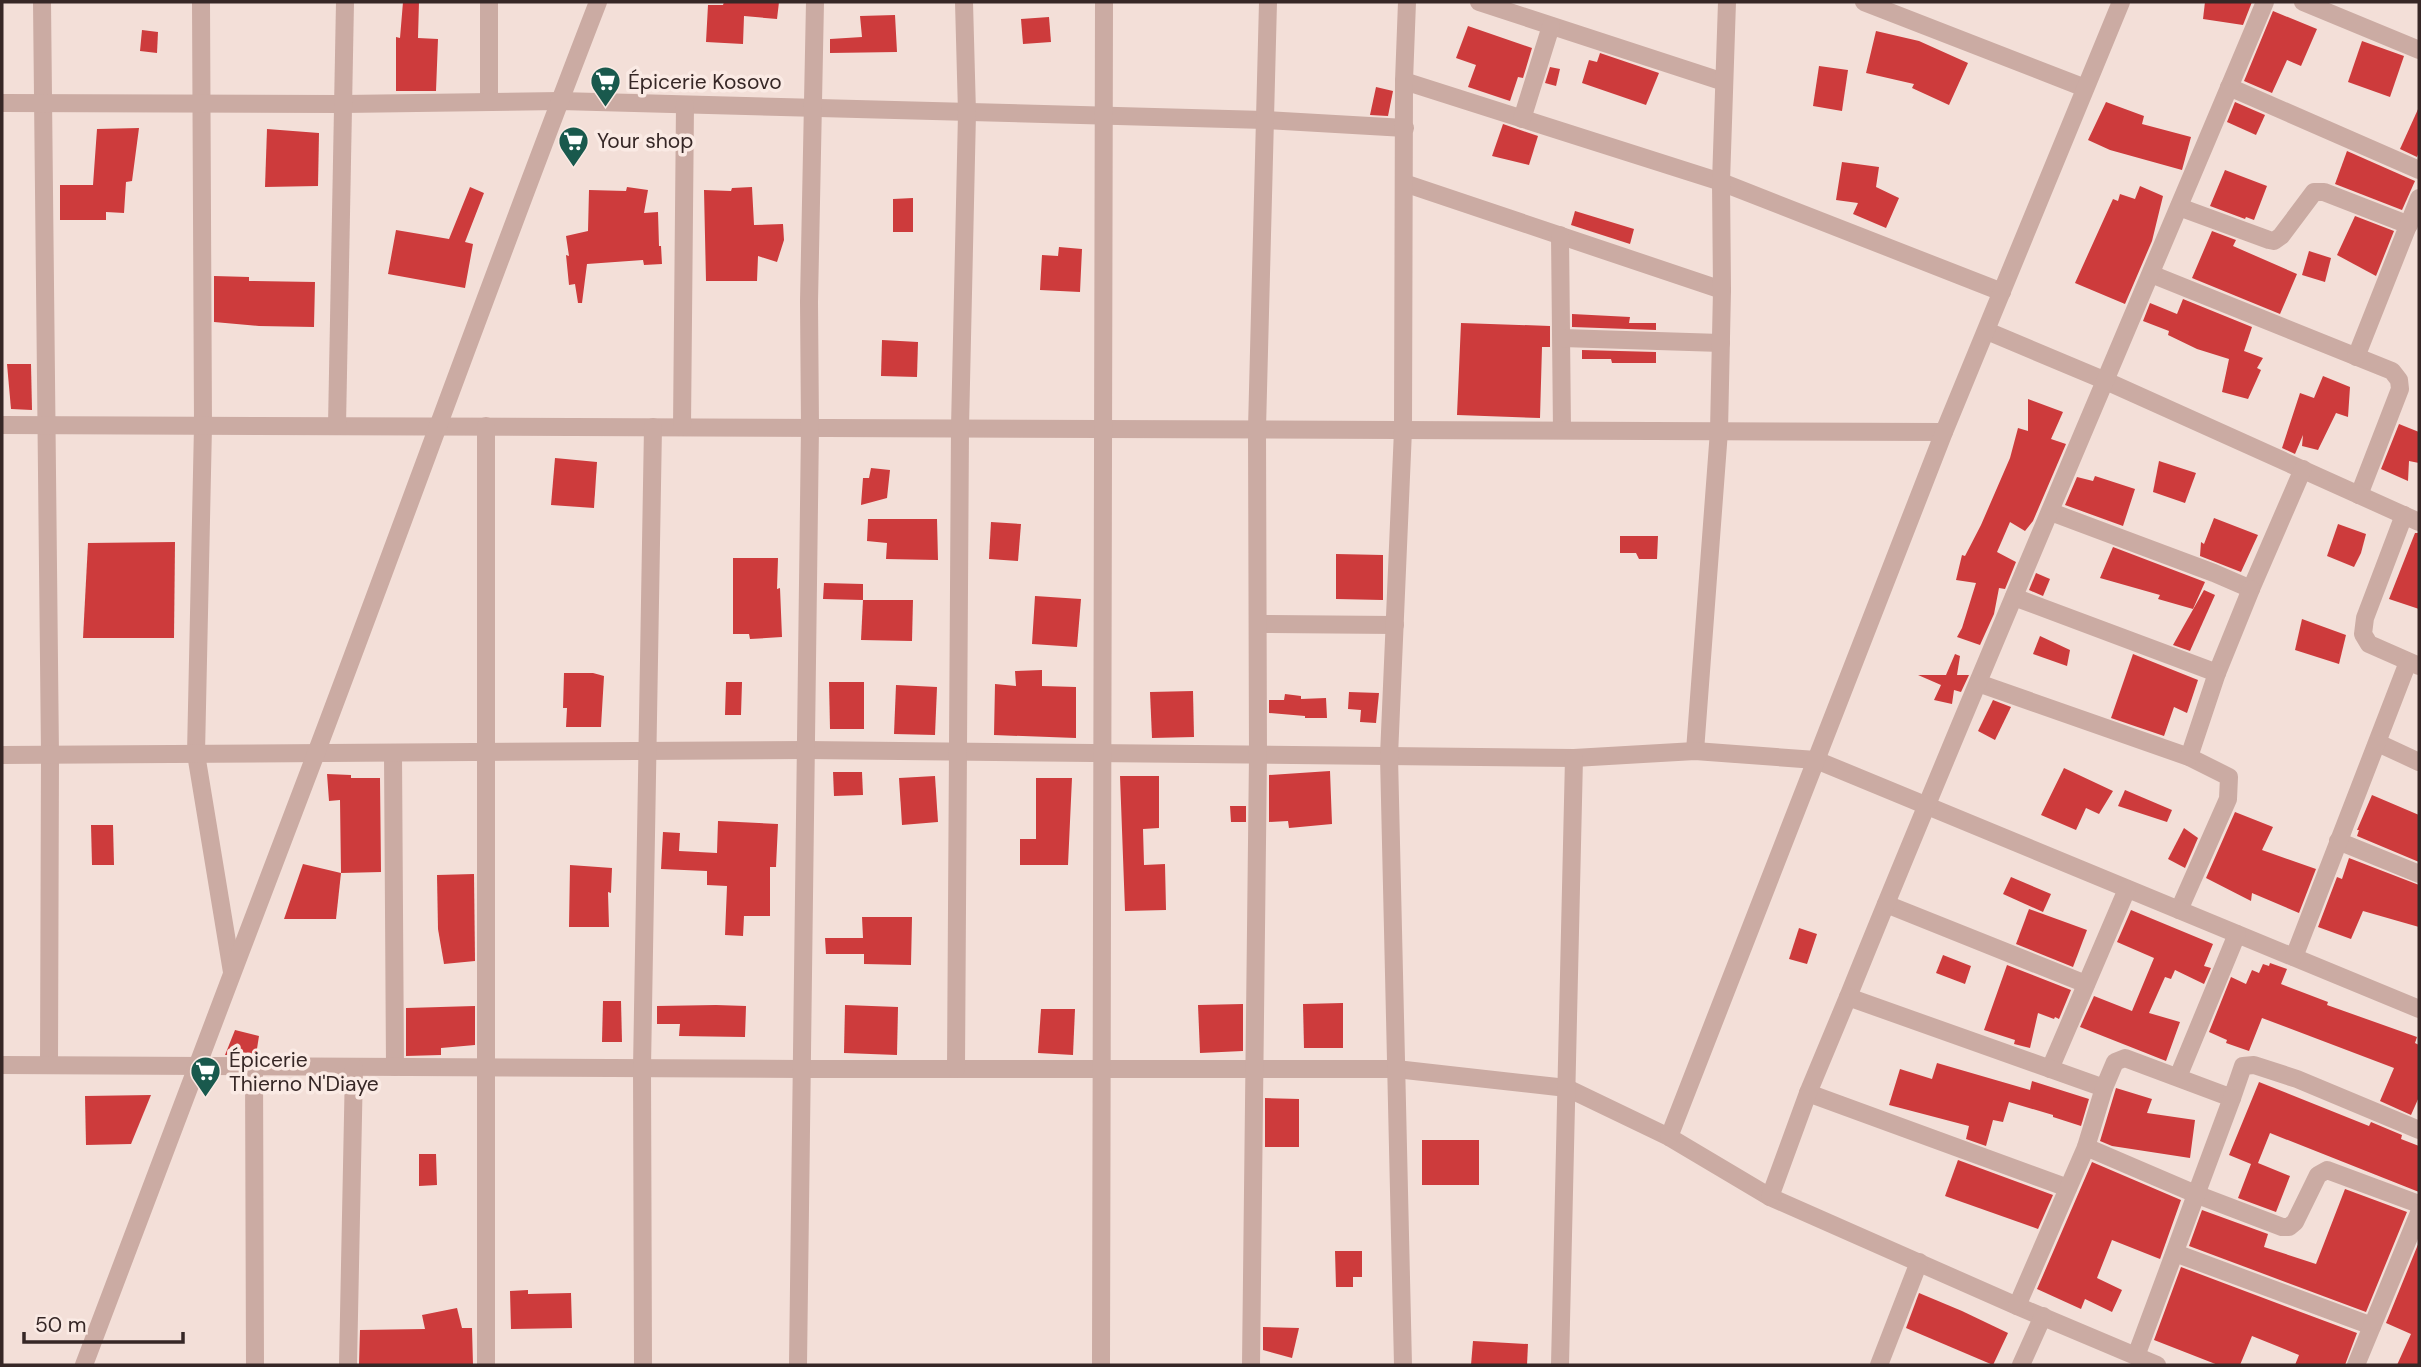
<svg xmlns="http://www.w3.org/2000/svg" width="2421" height="1367" viewBox="0 0 2421 1367" font-family="'DM Sans',sans-serif">
<style>
.building{fill:#cd3b3c}
.lines{fill:none;stroke-linecap:round;stroke-linejoin:round}
.minor{stroke:#cbaba3;stroke-width:18}
.tertiary{stroke:#cbaba3;stroke-width:18}
.labels{text-anchor:middle;stroke-width:7;stroke-linejoin:round;paint-order:stroke}
.poi-label{font-size:21px;fill:#362726;stroke:#faeae4;text-anchor:start}
</style>
<rect width="100%" height="100%" fill="#f3dfd8"/>
<g class="building">
<path d="M 403,2 L 419,2 L 418,38 L 438,39 L 436,91 L 396,91 L 396,37 L 400,38 Z"/>
<path d="M 724,2 L 779,2 L 777,19 L 744,16 L 743,44 L 706,42 L 708,5 L 723,5 Z"/>
<path d="M 2205,2 L 2252,2 L 2243,25 L 2203,19 Z"/>
<path d="M 2273,11 L 2317,29 L 2301,66 L 2287,60 L 2272,93 L 2244,81 Z"/>
<path d="M 895,15 L 897,52 L 830,53 L 830,39 L 862,37 L 860,16 Z"/>
<path d="M 1049,17 L 1051,42 L 1023,44 L 1021,19 Z"/>
<path d="M 1468,26 L 1532,48 L 1523,78 L 1518,77 L 1510,101 L 1468,87 L 1476,65 L 1456,58 Z"/>
<path d="M 142,30 L 158,32 L 157,53 L 140,51 Z"/>
<path d="M 1876,31 L 1919,41 L 1968,63 L 1949,105 L 1912,88 L 1914,84 L 1866,73 Z"/>
<path d="M 2362,41 L 2404,56 L 2390,97 L 2348,82 Z"/>
<path d="M 1600,53 L 1659,73 L 1646,105 L 1582,83 L 1589,60 L 1597,62 Z"/>
<path d="M 1819,66 L 1848,70 L 1842,111 L 1813,106 Z"/>
<path d="M 1550,67 L 1560,69 L 1556,86 L 1545,83 Z"/>
<path d="M 1376,87 L 1393,91 L 1388,116 L 1370,115 Z"/>
<path d="M 2106,102 L 2144,116 L 2142,124 L 2191,137 L 2182,170 L 2110,150 L 2088,140 Z"/>
<path d="M 2235,102 L 2265,115 L 2256,135 L 2227,122 Z"/>
<path d="M 2419,107 L 2419,152 L 2417,157 L 2400,149 Z"/>
<path d="M 1503,124 L 1538,136 L 1529,165 L 1492,156 Z"/>
<path d="M 139,128 L 132,181 L 126,182 L 124,213 L 106,212 L 106,220 L 60,220 L 60,185 L 93,185 L 97,129 Z"/>
<path d="M 267,129 L 319,133 L 318,186 L 265,187 Z"/>
<path d="M 2347,151 L 2415,181 L 2402,210 L 2335,184 Z"/>
<path d="M 1842,162 L 1879,167 L 1876,187 L 1899,198 L 1886,228 L 1853,214 L 1858,203 L 1836,200 Z"/>
<path d="M 2225,170 L 2267,186 L 2254,220 L 2246,217 L 2245,219 L 2210,206 Z"/>
<path d="M 2140,186 L 2163,196 L 2152,241 L 2125,304 L 2075,283 L 2113,199 L 2118,201 L 2120,194 L 2135,199 Z"/>
<path d="M 470,187 L 484,193 L 465,242 L 473,244 L 465,288 L 388,274 L 396,230 L 449,239 Z"/>
<path d="M 627,187 L 648,190 L 644,213 L 658,212 L 659,246 L 661,246 L 662,264 L 644,265 L 643,260 L 587,264 L 582,303 L 578,303 L 575,284 L 569,285 L 566,255 L 569,256 L 566,236 L 588,231 L 589,190 L 626,191 Z"/>
<path d="M 752,187 L 754,225 L 783,224 L 784,240 L 777,262 L 758,256 L 757,281 L 706,281 L 704,190 L 731,191 L 732,188 Z"/>
<path d="M 913,198 L 913,232 L 893,232 L 893,199 Z"/>
<path d="M 1575,211 L 1634,229 L 1630,244 L 1571,225 Z"/>
<path d="M 2355,216 L 2394,231 L 2376,276 L 2337,255 Z"/>
<path d="M 2212,231 L 2236,240 L 2233,246 L 2297,274 L 2280,314 L 2192,278 Z"/>
<path d="M 1059,247 L 1082,249 L 1080,292 L 1040,290 L 1042,255 L 1058,256 Z"/>
<path d="M 2309,251 L 2331,258 L 2325,282 L 2302,275 Z"/>
<path d="M 214,276 L 249,277 L 249,281 L 315,282 L 314,327 L 259,326 L 214,322 Z"/>
<path d="M 2183,299 L 2252,327 L 2244,351 L 2263,358 L 2257,368 L 2261,370 L 2248,399 L 2222,392 L 2229,359 L 2197,349 L 2168,335 L 2169,331 L 2143,321 L 2150,303 L 2177,314 Z"/>
<path d="M 1572,314 L 1630,317 L 1629,323 L 1656,323 L 1656,330 L 1572,327 Z"/>
<path d="M 1461,323 L 1550,326 L 1550,347 L 1542,347 L 1540,418 L 1457,415 Z"/>
<path d="M 882,340 L 918,342 L 917,377 L 881,376 Z"/>
<path d="M 1582,350 L 1656,352 L 1656,363 L 1612,363 L 1611,359 L 1582,359 Z"/>
<path d="M 7,364 L 31,364 L 32,410 L 11,409 Z"/>
<path d="M 2323,376 L 2350,387 L 2348,417 L 2336,413 L 2318,450 L 2302,446 L 2303,435 L 2295,454 L 2282,448 L 2300,393 L 2314,398 Z"/>
<path d="M 2028,399 L 2063,412 L 2051,439 L 2066,444 L 2033,521 L 2025,531 L 2010,522 L 1997,552 L 2016,562 L 2005,589 L 1999,588 L 1994,614 L 1980,645 L 1957,637 L 1962,628 L 1976,583 L 1956,580 L 1962,555 L 1965,556 L 1981,525 L 2010,458 L 2018,428 L 2028,431 Z"/>
<path d="M 2399,424 L 2419,432 L 2419,463 L 2409,461 L 2408,481 L 2381,469 Z"/>
<path d="M 555,458 L 597,462 L 594,508 L 551,505 Z"/>
<path d="M 2159,461 L 2196,473 L 2185,503 L 2153,492 Z"/>
<path d="M 871,468 L 890,470 L 887,498 L 861,505 L 863,478 L 869,478 Z"/>
<path d="M 2095,476 L 2135,489 L 2123,526 L 2065,505 L 2077,477 L 2093,481 Z"/>
<path d="M 2214,518 L 2258,535 L 2241,572 L 2200,556 L 2201,542 L 2204,544 Z"/>
<path d="M 868,519 L 937,519 L 938,560 L 886,559 L 887,543 L 867,541 Z"/>
<path d="M 991,522 L 1021,524 L 1018,561 L 989,559 Z"/>
<path d="M 2338,524 L 2366,534 L 2361,553 L 2354,567 L 2327,556 Z"/>
<path d="M 2415,533 L 2419,533 L 2419,609 L 2389,599 Z"/>
<path d="M 1620,536 L 1658,536 L 1657,559 L 1639,559 L 1636,553 L 1620,553 Z"/>
<path d="M 175,542 L 174,638 L 83,638 L 88,543 Z"/>
<path d="M 2113,547 L 2205,582 L 2193,609 L 2158,599 L 2160,595 L 2100,578 Z"/>
<path d="M 1336,554 L 1383,555 L 1383,600 L 1336,599 Z"/>
<path d="M 733,558 L 778,558 L 777,589 L 780,588 L 782,637 L 750,639 L 749,634 L 733,634 Z"/>
<path d="M 2036,573 L 2050,579 L 2043,596 L 2029,590 Z"/>
<path d="M 824,583 L 863,584 L 863,600 L 823,599 Z"/>
<path d="M 2204,590 L 2215,595 L 2190,651 L 2173,645 Z"/>
<path d="M 1035,596 L 1081,599 L 1077,647 L 1032,644 Z"/>
<path d="M 863,600 L 913,600 L 912,641 L 861,640 Z"/>
<path d="M 2302,619 L 2346,635 L 2339,664 L 2295,650 Z"/>
<path d="M 2040,636 L 2070,650 L 2067,666 L 2033,654 Z"/>
<path d="M 1955,654 L 1960,656 L 1957,675 L 1969,675 L 1961,692 L 1954,690 L 1952,704 L 1934,700 L 1941,685 L 1918,675 L 1946,675 Z"/>
<path d="M 2133,654 L 2198,680 L 2187,713 L 2174,707 L 2164,736 L 2111,718 Z"/>
<path d="M 1042,670 L 1042,686 L 1076,687 L 1076,738 L 994,735 L 995,684 L 1016,686 L 1015,671 Z"/>
<path d="M 564,673 L 593,673 L 604,676 L 601,727 L 566,727 L 567,708 L 563,708 Z"/>
<path d="M 726,682 L 742,682 L 741,715 L 725,715 Z"/>
<path d="M 829,682 L 864,682 L 864,729 L 830,729 Z"/>
<path d="M 896,685 L 937,687 L 935,735 L 894,734 Z"/>
<path d="M 1193,691 L 1194,737 L 1152,738 L 1150,692 Z"/>
<path d="M 1349,692 L 1379,693 L 1376,723 L 1360,722 L 1361,710 L 1348,709 Z"/>
<path d="M 1285,694 L 1301,696 L 1301,699 L 1326,698 L 1327,718 L 1305,718 L 1305,716 L 1269,713 L 1269,700 L 1284,700 Z"/>
<path d="M 1993,700 L 2011,707 L 1995,740 L 1978,731 Z"/>
<path d="M 2064,768 L 2113,791 L 2099,814 L 2086,808 L 2076,830 L 2041,815 Z"/>
<path d="M 1330,771 L 1332,824 L 1289,828 L 1288,821 L 1269,822 L 1269,775 Z"/>
<path d="M 833,772 L 862,772 L 863,795 L 834,796 Z"/>
<path d="M 327,774 L 351,775 L 351,778 L 380,778 L 381,872 L 341,873 L 340,800 L 329,801 Z"/>
<path d="M 935,776 L 938,822 L 902,825 L 899,778 Z"/>
<path d="M 1120,776 L 1159,776 L 1159,828 L 1143,829 L 1144,865 L 1165,864 L 1166,910 L 1125,911 Z"/>
<path d="M 1036,778 L 1072,778 L 1068,865 L 1020,865 L 1020,839 L 1036,839 Z"/>
<path d="M 2125,790 L 2172,810 L 2167,822 L 2118,806 Z"/>
<path d="M 2372,795 L 2419,815 L 2419,862 L 2357,836 L 2359,830 L 2357,830 Z"/>
<path d="M 1230,806 L 1246,806 L 1246,822 L 1231,822 Z"/>
<path d="M 2235,812 L 2273,827 L 2262,850 L 2316,869 L 2299,913 L 2252,893 L 2251,901 L 2206,878 Z"/>
<path d="M 718,821 L 778,824 L 776,867 L 770,867 L 770,916 L 744,916 L 743,936 L 725,935 L 727,886 L 707,885 L 707,871 L 661,869 L 663,832 L 680,833 L 679,851 L 717,853 Z"/>
<path d="M 91,825 L 113,825 L 114,865 L 92,865 Z"/>
<path d="M 2184,828 L 2198,838 L 2185,868 L 2168,859 Z"/>
<path d="M 2349,858 L 2419,885 L 2419,927 L 2363,911 L 2351,939 L 2318,927 L 2337,877 L 2342,879 Z"/>
<path d="M 303,864 L 341,873 L 336,919 L 284,919 Z"/>
<path d="M 570,865 L 612,868 L 611,893 L 608,892 L 609,927 L 569,927 Z"/>
<path d="M 474,874 L 475,961 L 444,964 L 438,929 L 437,875 Z"/>
<path d="M 2011,877 L 2051,894 L 2043,912 L 2003,894 Z"/>
<path d="M 2029,909 L 2087,930 L 2073,967 L 2016,944 Z"/>
<path d="M 2131,910 L 2213,944 L 2204,966 L 2211,968 L 2204,984 L 2175,970 L 2171,979 L 2165,977 L 2149,1013 L 2180,1022 L 2166,1061 L 2080,1027 L 2094,996 L 2132,1011 L 2154,958 L 2117,942 Z"/>
<path d="M 862,917 L 912,917 L 911,965 L 864,964 L 864,954 L 826,954 L 825,938 L 863,938 Z"/>
<path d="M 1799,928 L 1817,934 L 1807,964 L 1789,959 Z"/>
<path d="M 1943,955 L 1971,966 L 1965,984 L 1936,973 Z"/>
<path d="M 2270,963 L 2287,969 L 2281,984 L 2328,1002 L 2327,1005 L 2417,1037 L 2415,1043 L 2419,1045 L 2419,1097 L 2411,1115 L 2380,1101 L 2394,1068 L 2262,1018 L 2249,1051 L 2226,1043 L 2227,1040 L 2209,1032 L 2231,977 L 2246,984 L 2252,970 L 2259,973 L 2263,964 L 2269,966 Z"/>
<path d="M 2007,965 L 2071,990 L 2059,1019 L 2055,1017 L 2054,1019 L 2038,1013 L 2030,1048 L 2014,1044 L 2015,1040 L 1984,1030 Z"/>
<path d="M 603,1001 L 621,1001 L 622,1042 L 602,1042 Z"/>
<path d="M 1343,1003 L 1343,1048 L 1304,1048 L 1303,1004 Z"/>
<path d="M 1243,1004 L 1243,1051 L 1200,1053 L 1198,1005 Z"/>
<path d="M 716,1005 L 746,1006 L 745,1037 L 679,1036 L 680,1024 L 657,1024 L 657,1006 Z"/>
<path d="M 845,1005 L 898,1007 L 897,1055 L 844,1053 Z"/>
<path d="M 475,1006 L 475,1045 L 441,1048 L 441,1055 L 406,1056 L 406,1008 Z"/>
<path d="M 1041,1009 L 1075,1009 L 1073,1055 L 1038,1053 Z"/>
<path d="M 235,1030 L 259,1036 L 256,1055 L 225,1055 Z"/>
<path d="M 1937,1063 L 2030,1090 L 2032,1081 L 2089,1099 L 2081,1126 L 2053,1117 L 2053,1115 L 2009,1102 L 2003,1122 L 1993,1120 L 1986,1146 L 1966,1139 L 1969,1126 L 1889,1105 L 1900,1069 L 1932,1079 Z"/>
<path d="M 2259,1082 L 2369,1126 L 2371,1122 L 2402,1135 L 2401,1139 L 2419,1146 L 2419,1192 L 2270,1133 L 2258,1163 L 2290,1176 L 2276,1212 L 2238,1198 L 2251,1164 L 2229,1155 Z"/>
<path d="M 2116,1088 L 2152,1099 L 2147,1113 L 2195,1120 L 2190,1158 L 2112,1146 L 2100,1141 Z"/>
<path d="M 151,1095 L 131,1144 L 86,1145 L 85,1096 Z"/>
<path d="M 1265,1098 L 1299,1099 L 1299,1147 L 1265,1147 Z"/>
<rect x="1422" y="1140" width="57" height="45"/>
<path d="M 419,1154 L 436,1154 L 437,1185 L 419,1186 Z"/>
<path d="M 1958,1160 L 2053,1195 L 2038,1229 L 1945,1196 Z"/>
<path d="M 2092,1162 L 2181,1200 L 2160,1259 L 2112,1240 L 2097,1278 L 2122,1290 L 2112,1312 L 2085,1299 L 2081,1309 L 2037,1289 Z"/>
<path d="M 2345,1189 L 2407,1212 L 2366,1312 L 2189,1246 L 2202,1210 L 2268,1234 L 2264,1247 L 2316,1264 Z"/>
<path d="M 2419,1242 L 2419,1365 L 2397,1365 L 2411,1334 L 2386,1323 Z"/>
<path d="M 1335,1251 L 1362,1251 L 1362,1277 L 1353,1277 L 1353,1287 L 1336,1287 Z"/>
<path d="M 2181,1267 L 2357,1333 L 2345,1365 L 2295,1365 L 2299,1355 L 2252,1336 L 2240,1365 L 2218,1365 L 2154,1340 Z"/>
<path d="M 528,1290 L 528,1294 L 571,1293 L 572,1328 L 511,1329 L 510,1291 Z"/>
<path d="M 1919,1293 L 1962,1311 L 2008,1333 L 1993,1365 L 1906,1328 Z"/>
<path d="M 457,1308 L 462,1328 L 472,1328 L 473,1365 L 359,1365 L 360,1330 L 425,1329 L 422,1315 Z"/>
<path d="M 1263,1327 L 1299,1328 L 1292,1358 L 1263,1350 Z"/>
<path d="M 1473,1341 L 1528,1344 L 1527,1365 L 1471,1365 Z"/>
</g>
<g class="lines">
<g class="minor">
<path d="M 42,2 L 50,755 L 49,1065"/>
<path d="M 201,2 L 203,426 L 196,754 L 232,972"/>
<path d="M 1479,2 L 1724,82"/>
<path d="M 1864,2 L 2085,88"/>
<path d="M 2303,2 L 2419,50"/>
<path d="M 1404,81 L 1721,182 L 2002,292"/>
<path d="M 2229,87 L 2419,170"/>
<path d="M 489,102 L 489,2"/>
<path d="M 2,103 L 343,104 L 560,101 L 1265,120 L 1405,128"/>
<path d="M 1522,119 L 1551,26"/>
<path d="M 1404,183 L 1722,290"/>
<path d="M 2179,207 L 2269,240 L 2274,241 L 2281,236 L 2314,192 L 2324,192 L 2409,225"/>
<path d="M 1560,235 L 1562,430"/>
<path d="M 2151,274 L 2392,371 L 2399,380 L 2400,389 L 2359,495"/>
<path d="M 1987,331 L 2106,381 L 2419,522"/>
<path d="M 1562,338 L 1721,343"/>
<path d="M 2356,357 L 2419,198"/>
<path d="M 2,425 L 1944,432"/>
<path d="M 337,426 L 345,2"/>
<path d="M 682,427 L 685,105"/>
<path d="M 2051,512 L 2214,573 L 2251,589 L 2303,469"/>
<path d="M 2404,515 L 2365,618 L 2363,634 L 2369,644 L 2419,666"/>
<path d="M 2014,597 L 2217,673 L 2251,589"/>
<path d="M 1258,624 L 1395,625"/>
<path d="M 1978,683 L 2189,757 L 2229,777 L 2228,799 L 2179,910"/>
<path d="M 2378,743 L 2419,762"/>
<path d="M 1695,751 L 1719,431 L 1722,290 L 1721,182 L 1727,2"/>
<path d="M 393,754 L 395,1067"/>
<path d="M 2,755 L 806,750 L 1574,758 L 1695,751 L 1816,760 L 2419,1009"/>
<path d="M 2189,757 L 2217,673"/>
<path d="M 2338,841 L 2419,874"/>
<path d="M 1886,904 L 2086,984"/>
<path d="M 2294,957 L 2408,662"/>
<path d="M 1848,997 C 1983,663 2126,334 2265,2"/>
<path d="M 2,1065 L 802,1069 L 1396,1069 L 1567,1088 L 1669,1137 L 1770,1197 L 2017,1306 L 2157,1365"/>
<path d="M 254,1067 L 255,1365"/>
<path d="M 956,1069 L 960,428 L 967,113 L 964,2"/>
<path d="M 2050,1069 L 2127,889"/>
<path d="M 2178,1077 L 2237,934"/>
<path d="M 1808,1093 L 2068,1188"/>
<path d="M 1669,1137 L 1944,432 L 2121,2"/>
<path d="M 2086,1147 L 2198,1195 L 2282,1227 L 2289,1227 L 2295,1222 L 2318,1175 L 2327,1170 L 2419,1204"/>
<path d="M 1770,1197 L 1808,1093 L 1848,997 L 2104,1088"/>
<path d="M 2175,1253 L 2372,1326"/>
<path d="M 2017,1306 L 2086,1147 L 2104,1088 L 2115,1062 L 2125,1058 L 2232,1098 L 2243,1066 L 2254,1065 L 2297,1079 L 2419,1130"/>
<path d="M 2136,1356 L 2232,1098"/>
<path d="M 348,1365 L 354,1067"/>
<path d="M 486,1365 L 486,426"/>
<path d="M 643,1365 L 642,1068 L 653,427"/>
<path d="M 798,1365 L 810,427 L 809,302 L 815,2"/>
<path d="M 1101,1365 L 1104,2"/>
<path d="M 1251,1365 L 1258,755 L 1257,429 L 1268,2"/>
<path d="M 1403,1365 L 1389,756 L 1403,430 L 1404,81 L 1407,2"/>
<path d="M 1560,1365 L 1574,758"/>
<path d="M 1879,1365 L 1919,1262"/>
<path d="M 2021,1365 L 2043,1316"/>
<path d="M 2356,1365 L 2419,1213"/>
</g>
<path class="tertiary" d="M 84,1365 C 160,1162 238,959 315,756 C 410,505 501,252 598,2"/>
</g>
<defs>
<symbol id="supermarket-pin" viewBox="-11 -11 22 30"><path d="M0 17L-7.5 6A9.5 9.5 0 1 1 7.5 6Z" fill="#19594d" stroke="#faeae4"/><path d="M-6-5.5h2.5l.6 2H6L4.5 2H-2.5L-4.4-4H-6ZM-1.5 3.2a1.3 1.3 0 1 0 .1 0ZM3 3.2a1.3 1.3 0 1 0 .1 0Z" fill="#fff"/></symbol>
</defs>
<g fill-rule="evenodd">
<use href="#supermarket-pin" x="588" y="64" width="35" height="47"/>
<use href="#supermarket-pin" x="556" y="124" width="35" height="47"/>
<use href="#supermarket-pin" x="188" y="1054" width="35" height="47"/>
</g>
<g class="labels">
<g class="poi-label">
<text x="628" y="89">Épicerie Kosovo</text>
<text x="597" y="148">Your shop</text>
<text x="229" y="1067">Épicerie<tspan x="229" dy="24">Thierno N'Diaye</tspan></text>
</g>
</g>
<rect width="2421" height="1367" fill="none" stroke="#362726" stroke-width="7"/>
<path d="M24 1332v10h159v-10" fill="none" stroke="#362726" stroke-width="3.5"/>
<text x="35" y="1332" font-size="21" fill="#362726" stroke="#faeae4" stroke-width="5" paint-order="stroke">50 m</text>
</svg>
